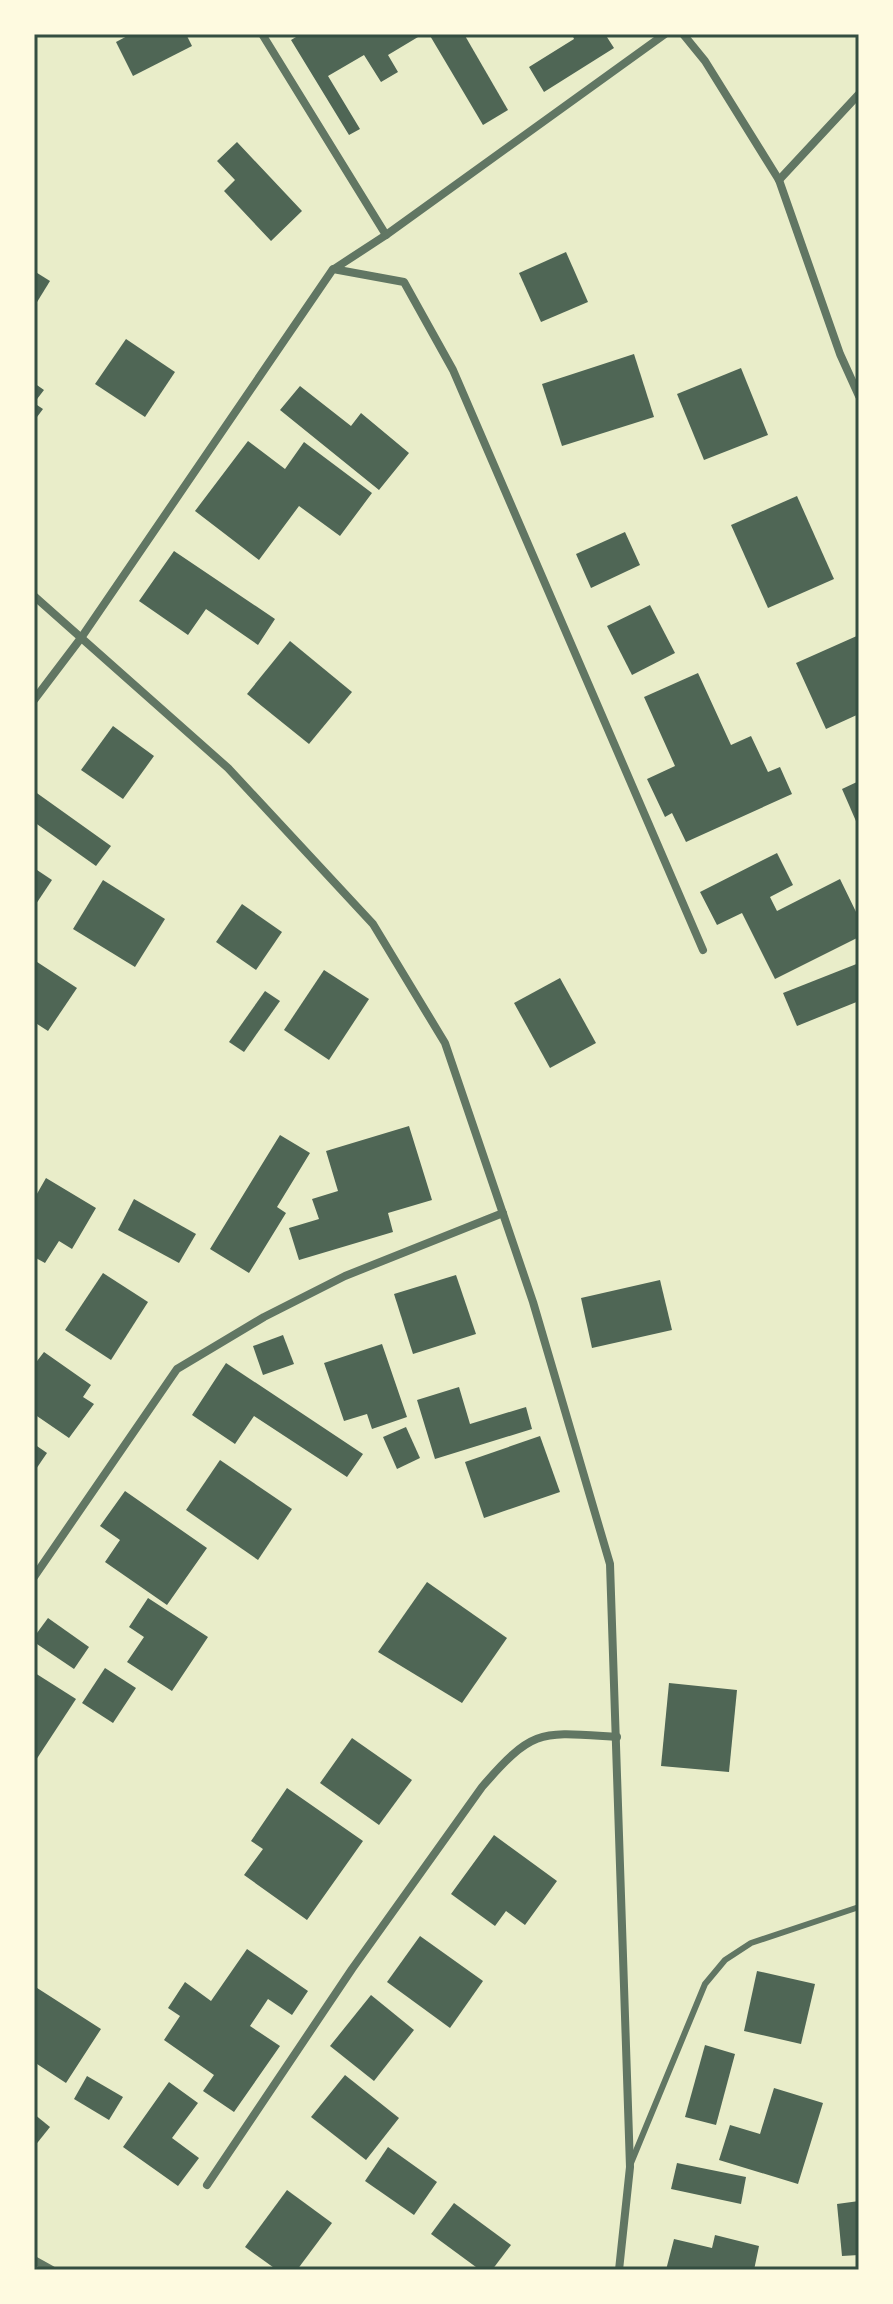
<svg xmlns="http://www.w3.org/2000/svg" width="893" height="2304" viewBox="0 0 893 2304" font-family="Helvetica,sans-serif">
<style>
.building{fill:#4f6655}
.lines{fill:none;stroke-linecap:round;stroke-linejoin:round}
.service{stroke:#617663;stroke-width:6}
.minor{stroke:#617663;stroke-width:8}
.neatline{fill:none;stroke:#344e41;stroke-width:3}
</style>
<rect width="100%" height="100%" fill="#e9edc9"/>
<g class="building">
<path d="M 131,34 L 186,34 L 192,46 L 133,76 L 116,42 Z"/>
<path d="M 301,34 L 423,34 L 388,55 L 398,72 L 381,82 L 364,55 L 328,76 L 360,129 L 349,135 L 291,40 Z"/>
<path d="M 429,34 L 464,34 L 508,110 L 483,125 Z"/>
<path d="M 572,34 L 605,34 L 614,48 L 544,92 L 529,67 L 574,39 Z"/>
<path d="M 237,142 L 302,211 L 271,241 L 224,191 L 235,180 L 217,161 Z"/>
<path d="M 566,252 L 588,302 L 541,322 L 519,273 Z"/>
<path d="M 34,271 L 50,281 L 34,307 Z"/>
<path d="M 126,339 L 175,372 L 145,417 L 95,384 Z"/>
<path d="M 634,354 L 654,417 L 562,446 L 542,384 Z"/>
<path d="M 741,368 L 768,435 L 704,460 L 677,394 Z"/>
<path d="M 34,383 L 44,390 L 34,403 L 43,409 L 34,421 Z"/>
<path d="M 300,386 L 351,426 L 361,413 L 409,453 L 379,490 L 280,410 Z"/>
<path d="M 248,441 L 285,469 L 304,442 L 372,493 L 340,536 L 299,506 L 259,560 L 195,511 Z"/>
<path d="M 797,496 L 834,579 L 768,608 L 731,525 Z"/>
<path d="M 625,532 L 640,565 L 591,588 L 576,554 Z"/>
<path d="M 174,551 L 275,619 L 258,645 L 206,609 L 188,635 L 139,601 Z"/>
<path d="M 650,605 L 675,653 L 632,675 L 607,626 Z"/>
<path d="M 859,635 L 859,714 L 826,729 L 796,663 Z"/>
<path d="M 290,641 L 352,692 L 309,744 L 247,694 Z"/>
<path d="M 698,673 L 731,745 L 751,736 L 768,772 L 780,767 L 792,794 L 686,842 L 672,813 L 665,817 L 647,779 L 675,766 L 644,697 Z"/>
<path d="M 113,726 L 154,756 L 123,799 L 81,770 Z"/>
<path d="M 859,781 L 859,828 L 842,789 Z"/>
<path d="M 34,791 L 111,846 L 96,866 L 34,822 Z"/>
<path d="M 777,853 L 793,885 L 770,897 L 777,911 L 840,879 L 859,918 L 859,937 L 775,979 L 742,913 L 717,925 L 700,892 Z"/>
<path d="M 34,868 L 52,880 L 34,907 Z"/>
<path d="M 103,880 L 165,919 L 135,967 L 73,929 Z"/>
<path d="M 242,904 L 282,932 L 256,970 L 216,942 Z"/>
<path d="M 34,960 L 77,988 L 48,1031 L 34,1022 Z"/>
<path d="M 859,963 L 859,1001 L 797,1026 L 783,993 Z"/>
<path d="M 324,970 L 369,999 L 329,1060 L 284,1030 Z"/>
<path d="M 560,978 L 596,1043 L 550,1068 L 514,1003 Z"/>
<path d="M 265,991 L 280,1001 L 244,1052 L 229,1042 Z"/>
<path d="M 409,1126 L 432,1200 L 388,1213 L 393,1232 L 299,1260 L 289,1228 L 319,1219 L 312,1199 L 338,1191 L 326,1151 Z"/>
<path d="M 280,1135 L 310,1153 L 277,1207 L 286,1213 L 249,1273 L 210,1249 Z"/>
<path d="M 46,1178 L 96,1208 L 72,1249 L 59,1241 L 45,1263 L 34,1257 L 34,1199 Z"/>
<path d="M 134,1199 L 196,1234 L 179,1263 L 118,1230 Z"/>
<path d="M 103,1273 L 148,1302 L 111,1360 L 65,1330 Z"/>
<path d="M 456,1275 L 476,1334 L 413,1354 L 394,1294 Z"/>
<path d="M 660,1280 L 672,1330 L 592,1348 L 581,1298 Z"/>
<path d="M 283,1335 L 294,1364 L 263,1375 L 253,1346 Z"/>
<path d="M 382,1344 L 407,1417 L 372,1429 L 367,1414 L 344,1421 L 324,1363 Z"/>
<path d="M 44,1352 L 91,1385 L 83,1397 L 94,1404 L 69,1438 L 34,1414 L 34,1365 Z"/>
<path d="M 226,1363 L 363,1454 L 347,1477 L 254,1416 L 235,1444 L 192,1415 Z"/>
<path d="M 459,1387 L 470,1424 L 526,1407 L 532,1429 L 435,1459 L 417,1400 Z"/>
<path d="M 406,1427 L 420,1458 L 397,1469 L 383,1437 Z"/>
<path d="M 540,1436 L 560,1492 L 484,1518 L 465,1462 Z"/>
<path d="M 34,1444 L 47,1453 L 34,1472 Z"/>
<path d="M 220,1460 L 292,1509 L 258,1560 L 186,1510 Z"/>
<path d="M 125,1491 L 207,1548 L 167,1605 L 105,1562 L 120,1540 L 100,1526 Z"/>
<path d="M 427,1582 L 507,1638 L 462,1703 L 378,1652 Z"/>
<path d="M 148,1598 L 208,1637 L 172,1691 L 127,1662 L 144,1637 L 129,1627 Z"/>
<path d="M 48,1618 L 89,1647 L 74,1669 L 34,1642 L 34,1637 Z"/>
<path d="M 105,1668 L 136,1688 L 113,1723 L 82,1703 Z"/>
<path d="M 35,1673 L 76,1699 L 34,1763 L 34,1675 Z"/>
<path d="M 669,1683 L 737,1690 L 729,1772 L 661,1766 Z"/>
<path d="M 352,1738 L 412,1780 L 379,1825 L 320,1783 Z"/>
<path d="M 287,1788 L 363,1841 L 307,1920 L 244,1875 L 263,1849 L 251,1841 Z"/>
<path d="M 494,1835 L 557,1881 L 525,1925 L 506,1911 L 495,1926 L 451,1894 Z"/>
<path d="M 420,1936 L 483,1981 L 450,2028 L 387,1982 Z"/>
<path d="M 247,1949 L 308,1991 L 292,2015 L 268,1999 L 250,2026 L 280,2046 L 234,2112 L 203,2091 L 214,2075 L 164,2040 L 180,2016 L 168,2008 L 185,1982 L 211,2001 Z"/>
<path d="M 757,1971 L 815,1984 L 801,2044 L 744,2031 Z"/>
<path d="M 34,1986 L 101,2029 L 66,2083 L 34,2062 L 34,2031 L 37,2026 L 34,2024 Z"/>
<path d="M 371,1995 L 414,2030 L 374,2081 L 330,2046 Z"/>
<path d="M 705,2045 L 735,2054 L 716,2125 L 685,2117 Z"/>
<path d="M 345,2075 L 399,2118 L 366,2160 L 311,2117 Z"/>
<path d="M 87,2076 L 123,2097 L 109,2120 L 74,2099 Z"/>
<path d="M 169,2082 L 198,2103 L 172,2138 L 199,2158 L 178,2186 L 123,2147 Z"/>
<path d="M 774,2088 L 823,2103 L 798,2184 L 719,2160 L 730,2125 L 760,2134 Z"/>
<path d="M 34,2114 L 50,2127 L 34,2147 Z"/>
<path d="M 388,2147 L 437,2182 L 414,2215 L 365,2181 Z"/>
<path d="M 677,2163 L 746,2177 L 741,2204 L 671,2189 Z"/>
<path d="M 287,2190 L 332,2223 L 297,2270 L 277,2270 L 245,2247 Z"/>
<path d="M 859,2201 L 859,2255 L 842,2256 L 837,2204 Z"/>
<path d="M 454,2203 L 511,2245 L 492,2270 L 480,2270 L 431,2234 Z"/>
<path d="M 715,2235 L 759,2246 L 754,2270 L 666,2270 L 674,2239 L 712,2248 Z"/>
</g>
<g class="lines">
<path class="service" d="M 631,2163 L 705,1984 L 725,1960 L 751,1943 L 859,1907"/>
<g class="minor">
<path d="M 262,34 L 386,235"/>
<path d="M 683,34 L 705,61 L 779,180 L 840,354 L 859,396"/>
<path d="M 779,180 L 859,94"/>
<path d="M 334,269 L 386,235 L 665,34"/>
<path d="M 34,596 L 228,768 L 373,924 L 445,1043 L 533,1302 L 610,1564 L 630,2167 L 619,2270"/>
<path d="M 34,700 L 81,638 L 333,269 L 404,282 L 453,370 L 703,950"/>
<path d="M 34,1577 L 177,1369 L 264,1317 L 345,1276 L 503,1213"/>
<path d="M 207,2185 L 352,1969 L 482,1787 C 534,1727 541,1732 617,1737"/>
<path d="M 34,2260 L 52,2270"/>
</g>
</g>
<rect width="893" height="2304" fill="none" stroke="#fefae0" stroke-width="72"/>
<rect x="36" y="36" width="821" height="2232" class="neatline"/>
</svg>
